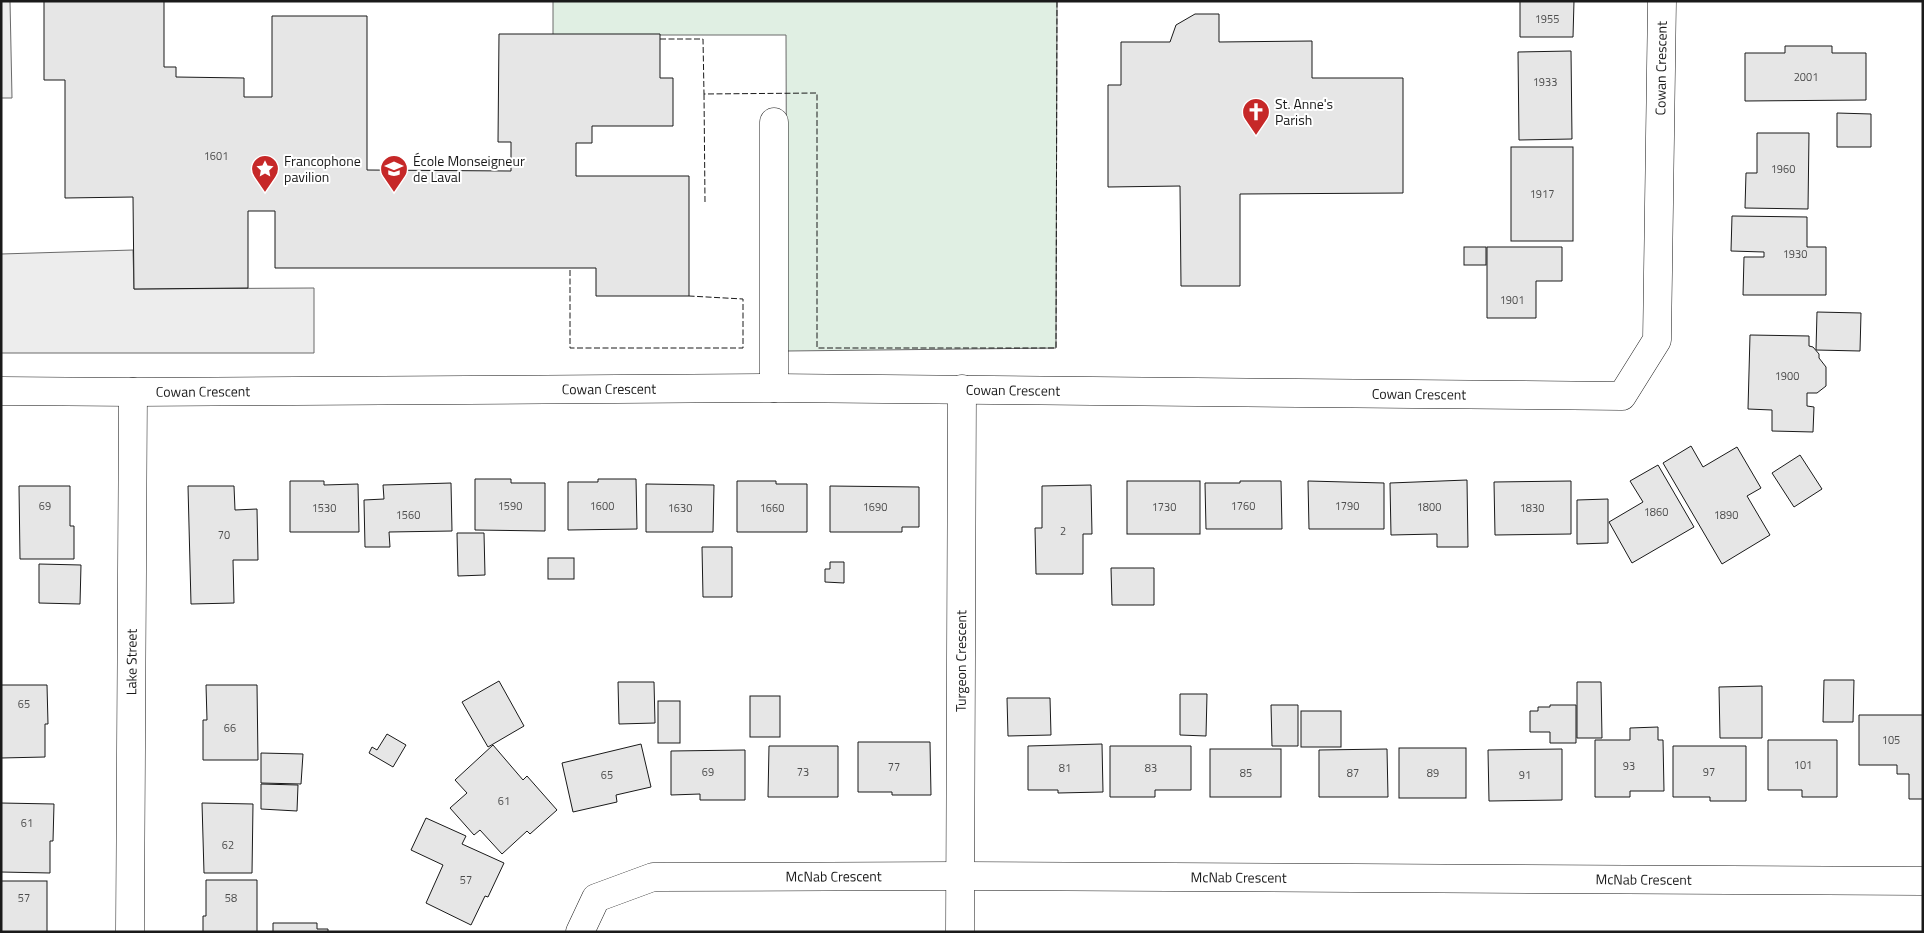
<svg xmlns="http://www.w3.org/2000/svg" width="1924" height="933" viewBox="0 0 1924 933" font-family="'Titillium Web',sans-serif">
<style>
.green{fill:#e0efe3;stroke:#6a6a6a}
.parking{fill:#ededed;stroke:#6a6a6a}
.building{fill:#e6e6e6;stroke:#1a1a1a}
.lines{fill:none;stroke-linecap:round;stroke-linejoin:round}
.minor-casing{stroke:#1a1a1a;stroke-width:29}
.minor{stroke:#fff;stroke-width:28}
.fence{stroke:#1a1a1a;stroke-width:1;stroke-dasharray:6 2.5;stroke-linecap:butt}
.labels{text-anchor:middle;stroke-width:4;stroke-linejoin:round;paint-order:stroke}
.number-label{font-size:11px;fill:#4d4d4d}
.street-label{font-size:14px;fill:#1a1a1a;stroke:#fff}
.poi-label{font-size:14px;fill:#1a1a1a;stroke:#fff;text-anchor:start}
</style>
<rect width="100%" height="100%" fill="#fff"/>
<path class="green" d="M 553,1 L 1057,1 L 1056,348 L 787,351 L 786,35 L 553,35 Z"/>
<g class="parking">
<path d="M 1,1 L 10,1 L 12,98 L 1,98 Z"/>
<path d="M 133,250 L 134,289 L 314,288 L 314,353 L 1,353 L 1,254 Z"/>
</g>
<g class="building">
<path d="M 44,1 L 164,1 L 164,67 L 176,67 L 176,77 L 244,78 L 244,97 L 272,97 L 272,16 L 367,16 L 367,170 L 511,171 L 511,142 L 498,142 L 499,34 L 660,34 L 660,78 L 673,78 L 673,126 L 592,126 L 592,143 L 576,143 L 576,176 L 689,176 L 689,296 L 596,296 L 596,268 L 275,268 L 275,211 L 248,211 L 248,288 L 134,289 L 133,197 L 65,198 L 65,80 L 44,80 Z"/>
<path d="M 1520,1 L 1574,1 L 1573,37 L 1520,37 Z"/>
<path d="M 1195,14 L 1219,14 L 1219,42 L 1312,41 L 1312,78 L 1403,78 L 1403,193 L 1240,194 L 1240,286 L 1181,286 L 1180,186 L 1108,187 L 1108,85 L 1121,85 L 1121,42 L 1170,42 L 1176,25 Z"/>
<path d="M 1785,46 L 1832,46 L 1832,53 L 1866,53 L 1866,100 L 1745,101 L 1745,53 L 1785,53 Z"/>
<path d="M 1571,51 L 1572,139 L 1519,140 L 1518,52 Z"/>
<path d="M 1837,113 L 1871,114 L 1871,147 L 1837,147 Z"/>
<path d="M 1757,133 L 1809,133 L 1808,209 L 1745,208 L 1746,173 L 1757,173 Z"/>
<rect x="1511" y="147" width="62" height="94"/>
<path d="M 1732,216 L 1807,217 L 1807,247 L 1826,247 L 1826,295 L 1743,295 L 1744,257 L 1764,257 L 1764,252 L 1731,251 Z"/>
<rect x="1464" y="247" width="22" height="18"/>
<path d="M 1487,247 L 1562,247 L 1562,281 L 1536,281 L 1536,318 L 1487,318 Z"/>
<path d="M 1817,312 L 1861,313 L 1860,351 L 1816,350 Z"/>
<path d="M 1750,335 L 1809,336 L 1809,346 L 1813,347 L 1819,354 L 1819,358 L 1826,367 L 1826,386 L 1817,393 L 1807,393 L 1807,406 L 1814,407 L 1813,432 L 1772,431 L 1772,410 L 1748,409 Z"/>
<path d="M 1691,446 L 1703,467 L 1737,447 L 1761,488 L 1747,496 L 1770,535 L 1722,564 L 1663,463 Z"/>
<path d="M 1800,455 L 1822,489 L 1794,507 L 1772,473 Z"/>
<path d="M 1658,465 L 1694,527 L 1632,563 L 1609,522 L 1643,502 L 1630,481 Z"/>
<path d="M 475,479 L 511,479 L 511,483 L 545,483 L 545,531 L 475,530 Z"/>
<path d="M 598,479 L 636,479 L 637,529 L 568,530 L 568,482 L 598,482 Z"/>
<path d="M 1467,480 L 1468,547 L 1437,547 L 1437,534 L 1391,535 L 1390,483 Z"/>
<path d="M 290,481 L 324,481 L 324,485 L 358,484 L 359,532 L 290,532 Z"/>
<path d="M 737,481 L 776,481 L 776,484 L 807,484 L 807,532 L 737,532 Z"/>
<rect x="1127" y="481" width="73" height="53"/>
<path d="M 1240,481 L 1281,481 L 1282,529 L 1206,529 L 1205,483 L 1240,483 Z"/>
<path d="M 1308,481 L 1384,483 L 1384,529 L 1309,529 Z"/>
<path d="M 1571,481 L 1571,534 L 1495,535 L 1494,482 Z"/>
<path d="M 451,483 L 452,531 L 389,532 L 390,547 L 365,547 L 364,500 L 384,499 L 383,485 Z"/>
<path d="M 646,484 L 714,485 L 713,532 L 646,532 Z"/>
<path d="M 1091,485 L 1092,534 L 1083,534 L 1083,574 L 1036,574 L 1035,528 L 1042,528 L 1042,486 Z"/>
<path d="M 19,486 L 70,486 L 70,526 L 74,526 L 74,559 L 20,559 Z"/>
<path d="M 188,486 L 234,486 L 235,510 L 257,509 L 258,560 L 233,560 L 234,603 L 191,604 Z"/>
<path d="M 830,486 L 919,487 L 919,527 L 902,527 L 902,532 L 830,532 Z"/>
<path d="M 1608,499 L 1608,543 L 1577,544 L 1577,500 Z"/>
<path d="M 457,533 L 484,533 L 485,575 L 458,576 Z"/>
<path d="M 702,547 L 732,547 L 732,597 L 703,597 Z"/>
<rect x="548" y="558" width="26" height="21"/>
<path d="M 830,562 L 844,562 L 844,583 L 825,582 L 825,569 L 830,569 Z"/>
<path d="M 39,564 L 81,565 L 80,604 L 39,603 Z"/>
<path d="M 1111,568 L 1154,568 L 1154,605 L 1112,605 Z"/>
<path d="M 1824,680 L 1854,680 L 1853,722 L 1823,722 Z"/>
<path d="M 499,681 L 524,726 L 488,747 L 462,702 Z"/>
<path d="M 618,682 L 654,682 L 655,723 L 619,724 Z"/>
<path d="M 1577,682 L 1601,682 L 1602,738 L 1577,738 Z"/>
<path d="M 1,685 L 47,685 L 48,724 L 45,724 L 45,757 L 1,758 Z"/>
<path d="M 206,685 L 257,685 L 258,760 L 203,760 L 203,720 L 207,720 Z"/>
<path d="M 1762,686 L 1762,738 L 1720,738 L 1719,687 Z"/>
<path d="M 1180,694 L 1207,694 L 1206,736 L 1180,735 Z"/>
<rect x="750" y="696" width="30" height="41"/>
<path d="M 1007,698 L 1050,698 L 1051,735 L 1008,736 Z"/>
<rect x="658" y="701" width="22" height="42"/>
<path d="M 1271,705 L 1298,705 L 1298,746 L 1272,746 Z"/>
<path d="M 1550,705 L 1576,705 L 1576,743 L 1550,743 L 1550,732 L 1530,732 L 1530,711 L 1538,711 L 1538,707 L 1550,707 Z"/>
<rect x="1301" y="711" width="40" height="36"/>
<path d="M 1859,715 L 1923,715 L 1923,799 L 1909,799 L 1909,774 L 1897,774 L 1897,765 L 1859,765 Z"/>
<path d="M 1658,727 L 1658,740 L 1663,740 L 1664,791 L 1630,791 L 1630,797 L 1595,797 L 1595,740 L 1630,740 L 1630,728 Z"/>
<path d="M 387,734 L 406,745 L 393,767 L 369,753 L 372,747 L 377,750 Z"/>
<path d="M 1768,740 L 1837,740 L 1837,797 L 1802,797 L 1802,790 L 1768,790 Z"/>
<path d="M 858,742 L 930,742 L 931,795 L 892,795 L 892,792 L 858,792 Z"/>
<path d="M 641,744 L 651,787 L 616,795 L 617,802 L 573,812 L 562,763 Z"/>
<path d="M 1102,744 L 1103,792 L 1058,793 L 1058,790 L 1028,790 L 1028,746 Z"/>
<path d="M 493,745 L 523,780 L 527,776 L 557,810 L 530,834 L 527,831 L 502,854 L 480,830 L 474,835 L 450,808 L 467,793 L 455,780 Z"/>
<path d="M 769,746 L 838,746 L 838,797 L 768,797 Z"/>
<path d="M 1110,746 L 1191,746 L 1191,790 L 1155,790 L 1155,797 L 1110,797 Z"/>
<path d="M 1673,746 L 1746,746 L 1746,801 L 1710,801 L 1710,797 L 1673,797 Z"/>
<rect x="1399" y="748" width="67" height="50"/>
<rect x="1210" y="749" width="71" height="48"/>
<path d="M 1387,749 L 1388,797 L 1319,797 L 1319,750 Z"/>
<path d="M 1562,749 L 1562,800 L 1489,801 L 1488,750 Z"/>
<path d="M 745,750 L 745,800 L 700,800 L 700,794 L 671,795 L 671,751 Z"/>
<path d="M 261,753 L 303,754 L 301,784 L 261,783 Z"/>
<path d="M 261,784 L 298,785 L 297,811 L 261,809 Z"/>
<path d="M 1,803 L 54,804 L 53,841 L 50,841 L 50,873 L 1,872 Z"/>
<path d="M 202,803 L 253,804 L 252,873 L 204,873 Z"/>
<path d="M 426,818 L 466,836 L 462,844 L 504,863 L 488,897 L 485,896 L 471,925 L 426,903 L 443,865 L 411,850 Z"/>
<path d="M 206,880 L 257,880 L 257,932 L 203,932 L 203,916 L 206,916 Z"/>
<rect x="1" y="881" width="46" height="51"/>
<path d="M 273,923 L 317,923 L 317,929 L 328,929 L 328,932 L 273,932 Z"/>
</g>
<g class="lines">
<defs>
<g id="minor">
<path d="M 774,122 L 774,388"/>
<path id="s1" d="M 1,391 L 133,392 L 774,388 L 1622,396 L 1657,340 L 1662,1"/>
<path id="s2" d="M 130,932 L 133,392"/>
<path id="s3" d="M 580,932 L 596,898 L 653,877 L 960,876 L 1923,881"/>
<path id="s4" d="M 960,932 L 962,389"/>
</g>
</defs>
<use href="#minor" class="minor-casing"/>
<use href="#minor" class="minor"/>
<g class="fence">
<path d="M 660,39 L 703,39 L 704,94 L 817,93 L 817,348 L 1056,348 L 1057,1"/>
<path d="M 704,94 L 705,202"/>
<path d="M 570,270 L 570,348 L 743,348 L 743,299 L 689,296"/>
</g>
</g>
<defs>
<symbol id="church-pin" viewBox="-11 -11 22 30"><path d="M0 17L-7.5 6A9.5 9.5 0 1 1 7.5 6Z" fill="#c62828" stroke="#fff"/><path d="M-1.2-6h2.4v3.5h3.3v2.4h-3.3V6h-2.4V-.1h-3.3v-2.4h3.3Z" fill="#fff"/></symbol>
<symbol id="sight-pin" viewBox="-11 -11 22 30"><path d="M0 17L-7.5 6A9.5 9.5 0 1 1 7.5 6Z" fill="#c62828" stroke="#fff"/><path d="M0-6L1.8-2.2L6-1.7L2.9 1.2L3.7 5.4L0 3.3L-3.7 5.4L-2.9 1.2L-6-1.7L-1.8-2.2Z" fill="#fff"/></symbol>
<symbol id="school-pin" viewBox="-11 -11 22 30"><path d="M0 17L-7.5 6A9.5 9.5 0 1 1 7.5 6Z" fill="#c62828" stroke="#fff"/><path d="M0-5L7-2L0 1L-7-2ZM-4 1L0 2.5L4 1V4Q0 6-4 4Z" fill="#fff"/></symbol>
</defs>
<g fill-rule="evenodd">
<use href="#church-pin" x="1240" y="96" width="32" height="43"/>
<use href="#sight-pin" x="249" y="153" width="32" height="43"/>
<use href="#school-pin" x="378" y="153" width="32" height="43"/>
</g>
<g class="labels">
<g class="number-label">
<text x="1547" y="23">1955</text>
<text x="1806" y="81">2001</text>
<text x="1545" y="86">1933</text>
<text x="216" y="160">1601</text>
<text x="1783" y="173">1960</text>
<text x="1542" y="198">1917</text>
<text x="1795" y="258">1930</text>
<text x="1512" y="304">1901</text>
<text x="1787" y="380">1900</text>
<text x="45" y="510">69</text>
<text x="510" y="510">1590</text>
<text x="602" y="510">1600</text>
<text x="1243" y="510">1760</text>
<text x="1347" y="510">1790</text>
<text x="875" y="511">1690</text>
<text x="1164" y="511">1730</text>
<text x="1429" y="511">1800</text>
<text x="324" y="512">1530</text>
<text x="680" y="512">1630</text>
<text x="772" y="512">1660</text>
<text x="1532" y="512">1830</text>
<text x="1656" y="516">1860</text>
<text x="408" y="519">1560</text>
<text x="1726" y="519">1890</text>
<text x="1063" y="535">2</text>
<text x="224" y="539">70</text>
<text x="24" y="708">65</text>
<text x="230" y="732">66</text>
<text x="1891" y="744">105</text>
<text x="1803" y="769">101</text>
<text x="1629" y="770">93</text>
<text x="894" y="771">77</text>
<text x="1065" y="772">81</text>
<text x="1151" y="772">83</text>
<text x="708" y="776">69</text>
<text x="803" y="776">73</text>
<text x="1709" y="776">97</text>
<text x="1246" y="777">85</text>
<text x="1353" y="777">87</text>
<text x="1433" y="777">89</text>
<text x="607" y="779">65</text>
<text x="1525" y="779">91</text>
<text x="504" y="805">61</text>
<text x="27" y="827">61</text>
<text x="228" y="849">62</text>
<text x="466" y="884">57</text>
<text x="24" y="902">57</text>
<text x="231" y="902">58</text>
</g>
<g class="street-label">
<text dy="5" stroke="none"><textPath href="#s1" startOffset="1959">Cowan Crescent</textPath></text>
<text dy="5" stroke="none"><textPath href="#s1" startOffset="608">Cowan Crescent</textPath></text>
<text dy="5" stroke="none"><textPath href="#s1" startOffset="1012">Cowan Crescent</textPath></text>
<text dy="5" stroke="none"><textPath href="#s1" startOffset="202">Cowan Crescent</textPath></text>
<text dy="5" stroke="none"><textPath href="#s1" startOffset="1418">Cowan Crescent</textPath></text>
<text dy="5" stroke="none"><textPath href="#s4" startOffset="271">Turgeon Crescent</textPath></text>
<text dy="5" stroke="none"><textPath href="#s2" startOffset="270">Lake Street</textPath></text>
<text dy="5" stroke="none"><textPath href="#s3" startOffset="279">McNab Crescent</textPath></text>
<text dy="5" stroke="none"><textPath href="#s3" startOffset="684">McNab Crescent</textPath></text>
<text dy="5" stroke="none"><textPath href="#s3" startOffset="1089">McNab Crescent</textPath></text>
</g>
<g class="poi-label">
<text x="1275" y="109">St. Anne's<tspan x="1275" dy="16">Parish</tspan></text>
<text x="284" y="166">Francophone<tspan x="284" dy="16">pavilion</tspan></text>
<text x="413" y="166">École Monseigneur<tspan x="413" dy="16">de Laval</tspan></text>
</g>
</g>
<rect width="1924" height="933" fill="none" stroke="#1a1a1a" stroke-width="5"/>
</svg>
